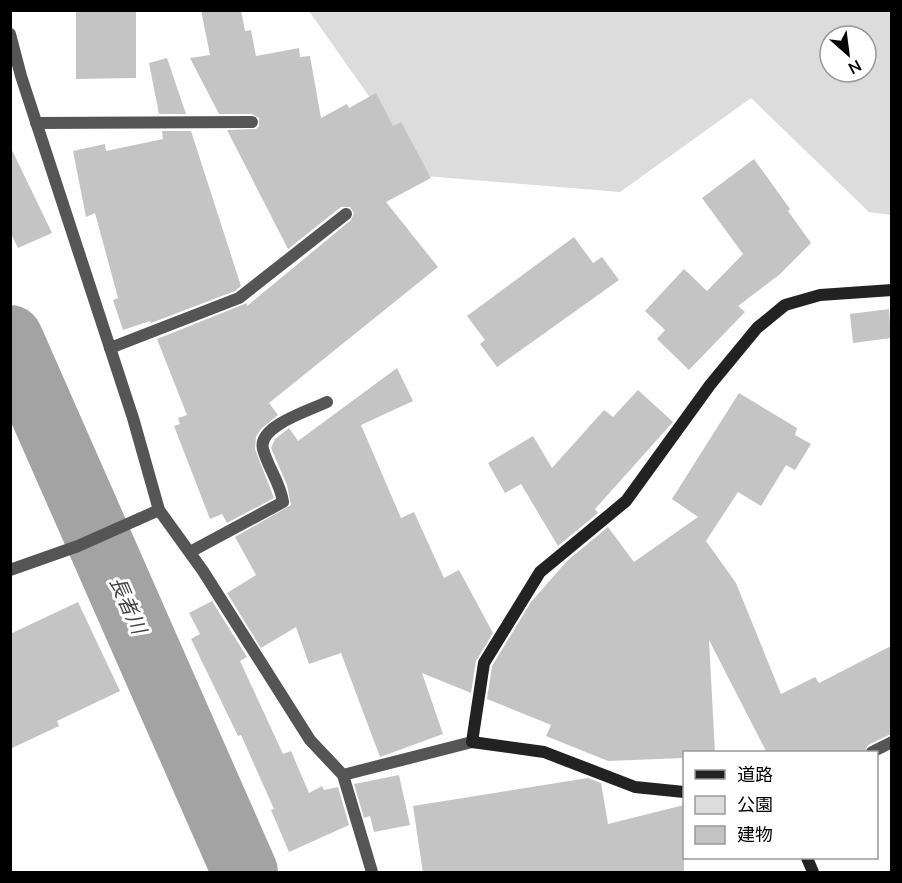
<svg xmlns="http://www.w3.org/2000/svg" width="902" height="883" viewBox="0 0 902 883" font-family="'Nunito Sans','Noto Sans JP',sans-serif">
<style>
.green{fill:#dcdcdc;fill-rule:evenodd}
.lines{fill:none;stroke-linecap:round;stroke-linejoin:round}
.river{stroke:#a3a3a3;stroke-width:66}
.building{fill:#c4c4c4}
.street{stroke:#555;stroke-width:12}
.secondary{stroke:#222;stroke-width:12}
.labels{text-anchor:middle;stroke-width:6;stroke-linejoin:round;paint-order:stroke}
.water-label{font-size:20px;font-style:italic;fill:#444;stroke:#fff}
</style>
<rect width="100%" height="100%" fill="#fff"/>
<path class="green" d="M 309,11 L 891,11 L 891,215 L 869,212 L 751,98 L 620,192 L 425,176 ZM 830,36 L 866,36 L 866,72 L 830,72 Z"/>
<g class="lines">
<path class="river" d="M 10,338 L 245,872"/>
</g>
<g class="building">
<path d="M 76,10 L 136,10 L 136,78 L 76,79 Z"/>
<path d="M 201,10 L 241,10 L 245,31 L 251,30 L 256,56 L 299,48 L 300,57 L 310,56 L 321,118 L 347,104 L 349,108 L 376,93 L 393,126 L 401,122 L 431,178 L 386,202 L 438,267 L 269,403 L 278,415 L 261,429 L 256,437 L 255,449 L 274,498 L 227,523 L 222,514 L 210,519 L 174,426 L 180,424 L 178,418 L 187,415 L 157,339 L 247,303 L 247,306 L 351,220 L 354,213 L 350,207 L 341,207 L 288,249 L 227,130 L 256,129 L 259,126 L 259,118 L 252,114 L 219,114 L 190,58 L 210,55 Z"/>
<path d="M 167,58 L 186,114 L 159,114 L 149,63 Z"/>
<path d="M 162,131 L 191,131 L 241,286 L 235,291 L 151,323 L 150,321 L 123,330 L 113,300 L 118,298 L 95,213 L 86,217 L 73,151 L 105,144 L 106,151 L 163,139 Z"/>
<path d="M 10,146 L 52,233 L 18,248 L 10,232 Z"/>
<path d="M 754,159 L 790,209 L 788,211 L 811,243 L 779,275 L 738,306 L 745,312 L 689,370 L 657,339 L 665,330 L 645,311 L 684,269 L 707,291 L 743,254 L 702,198 Z"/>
<path d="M 574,237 L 593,263 L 602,257 L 619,280 L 497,367 L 480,344 L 485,340 L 467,316 Z"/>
<path d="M 889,309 L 891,338 L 853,343 L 850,314 Z"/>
<path d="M 397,368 L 413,401 L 361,425 L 401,518 L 414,512 L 444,578 L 459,570 L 493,633 L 476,661 L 471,693 L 422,673 L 443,734 L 380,757 L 341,653 L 309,664 L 296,627 L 261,648 L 227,593 L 256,575 L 235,537 L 291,505 L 287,485 L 271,448 L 275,439 L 289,428 L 298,441 Z"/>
<path d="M 638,390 L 673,422 L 595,509 L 598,513 L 558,546 L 521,484 L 505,493 L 488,463 L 533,436 L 552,468 L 604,410 L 613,417 Z"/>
<path d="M 739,393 L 797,428 L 795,435 L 811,444 L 795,470 L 786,465 L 761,506 L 738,492 L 706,541 L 736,583 L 781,694 L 815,677 L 819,683 L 891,646 L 891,734 L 868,745 L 864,753 L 767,753 L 709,640 L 715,753 L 684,753 L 684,758 L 608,761 L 546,736 L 551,725 L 487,699 L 492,666 L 531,602 L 567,561 L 608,527 L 634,562 L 698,517 L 672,499 Z"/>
<path d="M 212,601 L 247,657 L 240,661 L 283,754 L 291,751 L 309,793 L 322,786 L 324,790 L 338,787 L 349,825 L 289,852 L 271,810 L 274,809 L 241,735 L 238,736 L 191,639 L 200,634 L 189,613 Z"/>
<path d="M 78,602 L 120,691 L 57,721 L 59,726 L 10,749 L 10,634 Z"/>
<path d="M 399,775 L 410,825 L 374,832 L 370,816 L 364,818 L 354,784 Z"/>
<path d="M 588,778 L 601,783 L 608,824 L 684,805 L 684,873 L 423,873 L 413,806 Z"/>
</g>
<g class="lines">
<g class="street">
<path d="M 10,34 L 21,76 L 133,418 L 159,510 L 203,571 L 310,740 L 343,775 L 372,872"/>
<path d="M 36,123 L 252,122"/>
<path d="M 110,348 L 239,298 L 346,214"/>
<path d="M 190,552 L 283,502 C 280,482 268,468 263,449 C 257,426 311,410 327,402"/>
<path d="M 10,570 L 78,546 L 159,510"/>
<path d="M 872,752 L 892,742"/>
<path d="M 343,775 L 472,742"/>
</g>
<g class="secondary">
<path d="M 684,792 L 635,787 L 544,752 L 472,742 L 484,663 L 540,572 L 626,501 L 710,385 L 757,328 L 785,305 L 820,295 L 892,290"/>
<path d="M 807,858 L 813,872"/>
</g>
</g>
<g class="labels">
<g class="water-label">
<text transform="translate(128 605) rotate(66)" y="7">長者川</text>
</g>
</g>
<rect width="902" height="883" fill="none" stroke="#000000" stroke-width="24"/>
<rect x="683" y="751" width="195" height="108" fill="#ffffff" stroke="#999999" stroke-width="1.5"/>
<rect x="695" y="770" width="30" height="9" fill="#222222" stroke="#999999" stroke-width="1.5"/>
<text x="737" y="781" font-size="18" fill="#000000">道路</text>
<rect x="695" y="796" width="30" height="18" fill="#dcdcdc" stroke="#999999" stroke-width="1.5"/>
<text x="737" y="811" font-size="18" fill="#000000">公園</text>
<rect x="695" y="826" width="30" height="18" fill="#c4c4c4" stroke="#999999" stroke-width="1.5"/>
<text x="737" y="841" font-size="18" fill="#000000">建物</text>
<g transform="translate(848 54) rotate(152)"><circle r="28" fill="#ffffff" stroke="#999999" stroke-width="1.5"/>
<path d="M0-4.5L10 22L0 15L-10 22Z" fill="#000000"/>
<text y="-9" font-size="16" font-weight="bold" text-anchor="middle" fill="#000000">N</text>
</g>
</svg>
